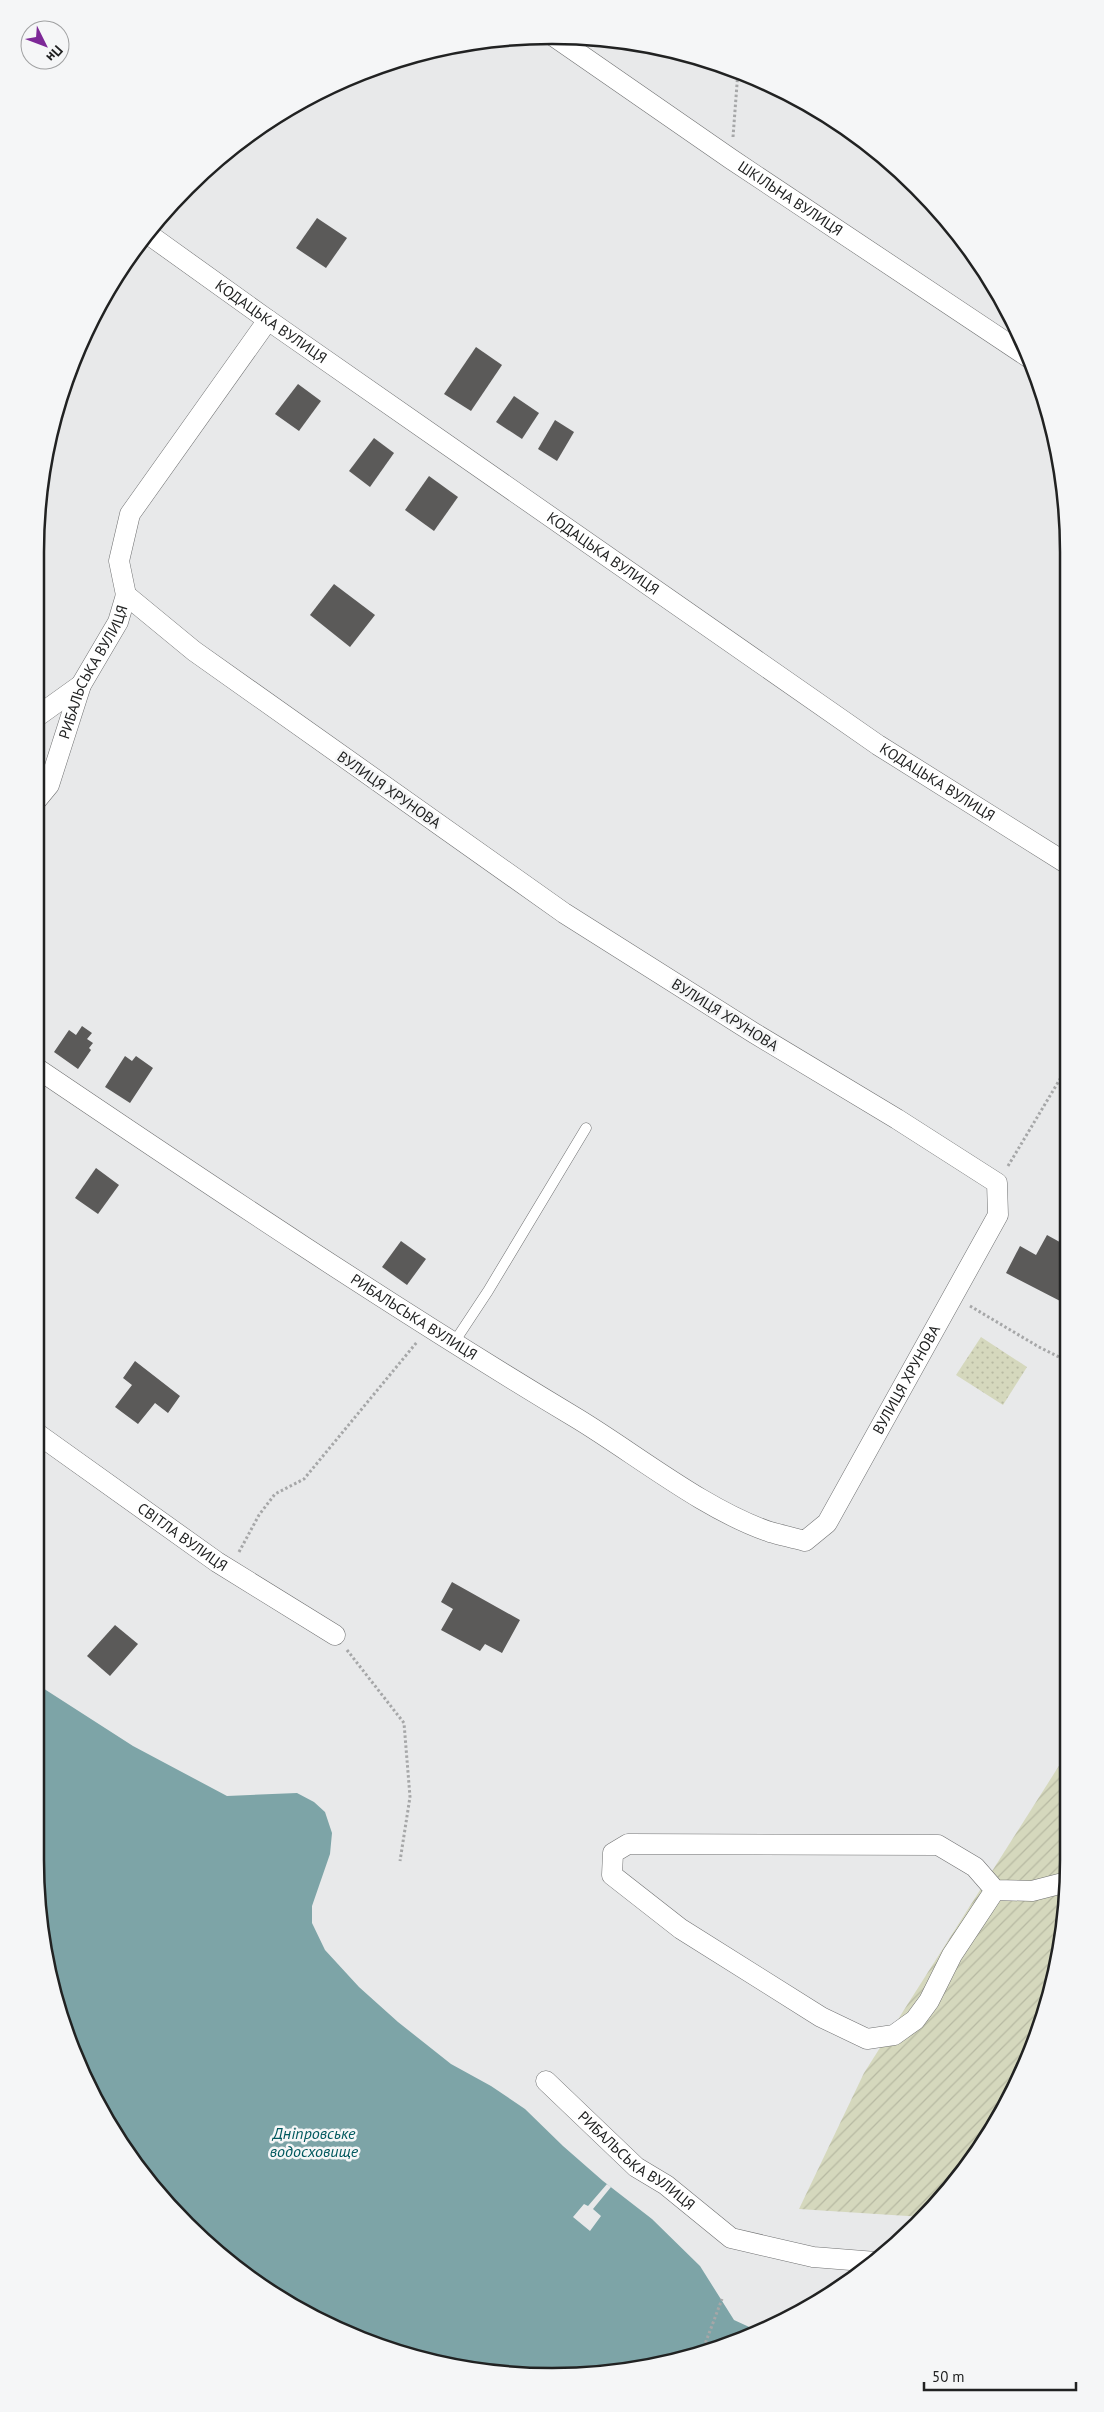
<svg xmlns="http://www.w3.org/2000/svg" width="1104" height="2412" viewBox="0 0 1104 2412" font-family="'PT Sans',sans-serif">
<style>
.park{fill:url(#park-dots)}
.garden{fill:url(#garden-furrows)}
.water{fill:#7da4a7}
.pier{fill:#e8e9ea}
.building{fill:#5b5a59}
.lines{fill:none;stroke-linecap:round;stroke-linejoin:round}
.service-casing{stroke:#6f7071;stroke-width:11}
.minor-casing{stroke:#6f7071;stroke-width:21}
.path{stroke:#a6a7a8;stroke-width:3;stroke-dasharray:2.5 2.5;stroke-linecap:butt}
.service{stroke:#fff;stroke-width:10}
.minor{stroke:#fff;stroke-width:20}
.labels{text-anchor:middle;stroke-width:5;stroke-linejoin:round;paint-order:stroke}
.street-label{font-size:15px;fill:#212222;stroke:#f5f6f7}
.water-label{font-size:16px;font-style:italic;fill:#00585e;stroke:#f5f6f7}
.rim{fill:none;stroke:#212222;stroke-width:2.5}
</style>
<defs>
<pattern id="park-dots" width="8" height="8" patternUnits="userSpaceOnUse" patternTransform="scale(1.25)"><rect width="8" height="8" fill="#d5d8bd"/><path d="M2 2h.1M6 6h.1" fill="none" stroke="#b7b9a2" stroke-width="1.8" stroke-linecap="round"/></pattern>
<pattern id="garden-furrows" width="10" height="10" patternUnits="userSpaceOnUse" patternTransform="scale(1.25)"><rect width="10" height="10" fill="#d5d8bd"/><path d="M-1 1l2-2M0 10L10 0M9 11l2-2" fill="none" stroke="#b7b9a2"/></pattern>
</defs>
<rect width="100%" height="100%" fill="#e8e9ea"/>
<path class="park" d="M 981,1337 L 1027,1367 L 1003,1405 L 956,1375 Z"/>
<path class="garden" d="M 1069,1750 L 1069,1860 L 1059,1961 L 1030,2058 L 1000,2119 L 941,2201 L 923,2217 L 799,2209 L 864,2073 Z"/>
<path class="water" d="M 35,1683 L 133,1746 L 227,1796 L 297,1793 L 314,1802 L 325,1812 L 332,1833 L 330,1854 L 312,1906 L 312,1923 L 325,1950 L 359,1987 L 398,2022 L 451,2064 L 491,2086 L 525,2109 L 563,2146 L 603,2181 L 652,2219 L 700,2266 L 734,2320 L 758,2331 L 718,2349 L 653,2367 L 552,2377 L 451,2367 L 386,2349 L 294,2308 L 211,2249 L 163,2201 L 104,2118 L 63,2026 L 45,1961 L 35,1860 Z"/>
<path class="pier" d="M 607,2184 L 611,2187 L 593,2209 L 601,2216 L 590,2231 L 573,2217 L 584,2204 L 588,2206 Z"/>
<g class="building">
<path d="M 317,218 L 347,238 L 326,268 L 296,248 Z"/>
<path d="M 476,347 L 502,365 L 471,411 L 444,394 Z"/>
<path d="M 298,384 L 321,401 L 299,431 L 275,414 Z"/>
<path d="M 514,396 L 539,413 L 522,439 L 496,422 Z"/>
<path d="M 555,420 L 574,432 L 557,461 L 538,449 Z"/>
<path d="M 374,438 L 394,453 L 370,487 L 349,471 Z"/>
<path d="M 429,476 L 458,497 L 434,531 L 405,510 Z"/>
<path d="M 334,584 L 375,615 L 350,647 L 310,615 Z"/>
<path d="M 35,979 L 45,987 L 35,999 Z"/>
<path d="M 82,1026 L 92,1033 L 87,1039 L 93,1043 L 89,1048 L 91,1050 L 78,1069 L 54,1052 L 69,1030 L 76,1035 Z"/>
<path d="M 125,1056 L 132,1061 L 136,1056 L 153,1068 L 130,1103 L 105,1087 Z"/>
<path d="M 96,1168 L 119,1185 L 98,1214 L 75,1198 Z"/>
<path d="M 1047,1235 L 1067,1246 L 1067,1296 L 1064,1303 L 1006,1273 L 1020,1246 L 1036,1255 Z"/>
<path d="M 401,1241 L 426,1259 L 407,1285 L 382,1267 Z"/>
<path d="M 135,1361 L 180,1396 L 168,1413 L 155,1403 L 138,1424 L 115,1407 L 132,1385 L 123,1378 Z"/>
<path d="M 452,1582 L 520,1620 L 502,1653 L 485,1644 L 480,1651 L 441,1630 L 453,1609 L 441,1602 Z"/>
<path d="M 115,1625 L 138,1644 L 110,1676 L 87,1656 Z"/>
</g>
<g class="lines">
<defs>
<path id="service" d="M 453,1344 L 488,1291 L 586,1128"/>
<g id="minor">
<path id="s1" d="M 552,35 L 731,159 L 1031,359"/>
<path id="s2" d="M 148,234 L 268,320 L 878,745 L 1066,863"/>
<path d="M 126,595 L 119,561 L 130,514 L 268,320"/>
<path d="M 35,718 L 81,685"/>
<path id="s3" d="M 35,802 L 49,785 L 81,685 L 118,622 L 126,595"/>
<path id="s4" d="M 35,1067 C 214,1188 393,1308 578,1419 C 637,1455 705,1510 770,1532 C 781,1535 794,1538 805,1541 L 827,1523 L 998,1215 L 997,1183 L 897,1119 L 754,1033 L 564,913 L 194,651 L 126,595"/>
<path id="s5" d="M 35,1432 L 217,1562 L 335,1635"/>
<path d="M 995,1890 L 952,1955 L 929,2001 L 915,2020 L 894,2035 L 867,2039 L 821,2017 L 681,1929 L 612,1875 L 613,1853 L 628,1844 L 938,1845 L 975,1867 L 995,1890 L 1032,1891 L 1067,1882"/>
<path id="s6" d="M 546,2081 L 636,2167 L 666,2185 L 731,2238 L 813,2257 L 876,2262"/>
</g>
</defs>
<use href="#service" class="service-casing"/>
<use href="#minor" class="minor-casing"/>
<g class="path">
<path d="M 733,137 L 738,71"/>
<path d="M 1008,1166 L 1066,1069"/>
<path d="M 970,1306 L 1039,1347 L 1067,1361"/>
<path d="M 239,1552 L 259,1515 L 275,1494 L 304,1479 L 417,1342"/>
<path d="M 347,1650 L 404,1723 L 410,1797 L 400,1861"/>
<path d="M 702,2352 L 722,2299"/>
</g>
<use href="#service" class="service"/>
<use href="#minor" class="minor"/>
</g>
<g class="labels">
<g class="street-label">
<text dy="5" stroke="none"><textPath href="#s1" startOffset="289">ШКІЛЬНА ВУЛИЦЯ</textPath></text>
<text dy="5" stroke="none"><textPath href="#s2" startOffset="151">КОДАЦЬКА ВУЛИЦЯ</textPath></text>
<text dy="5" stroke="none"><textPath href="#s2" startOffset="556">КОДАЦЬКА ВУЛИЦЯ</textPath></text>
<text dy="5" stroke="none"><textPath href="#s3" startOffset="144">РИБАЛЬСЬКА ВУЛИЦЯ</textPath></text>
<text dy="5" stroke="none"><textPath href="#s2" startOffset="961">КОДАЦЬКА ВУЛИЦЯ</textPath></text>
<text transform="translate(389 790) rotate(35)" y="5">ВУЛИЦЯ ХРУНОВА</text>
<text transform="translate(725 1015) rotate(32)" y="5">ВУЛИЦЯ ХРУНОВА</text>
<text dy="5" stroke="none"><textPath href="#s4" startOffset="454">РИБАЛЬСЬКА ВУЛИЦЯ</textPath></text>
<text dy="5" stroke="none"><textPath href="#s4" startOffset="1099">ВУЛИЦЯ ХРУНОВА</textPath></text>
<text dy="5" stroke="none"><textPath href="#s5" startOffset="181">СВІТЛА ВУЛИЦЯ</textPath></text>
<text dy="5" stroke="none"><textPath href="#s6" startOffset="121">РИБАЛЬСЬКА ВУЛИЦЯ</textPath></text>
</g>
<g class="water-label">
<text x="314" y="2139">Дніпровське<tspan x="314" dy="18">водосховище</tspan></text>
</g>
</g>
<path d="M0 0H1104V2412H0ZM552 44H552A508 508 0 0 1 1060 552V1860A508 508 0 0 1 552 2368H552A508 508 0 0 1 44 1860V552A508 508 0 0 1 552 44Z" fill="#f5f6f7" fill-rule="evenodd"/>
<path class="rim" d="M552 44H552A508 508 0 0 1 1060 552V1860A508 508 0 0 1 552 2368H552A508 508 0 0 1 44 1860V552A508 508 0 0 1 552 44Z"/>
<g transform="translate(45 45) rotate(132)"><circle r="24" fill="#f5f6f7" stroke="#a0a1a2"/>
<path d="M0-4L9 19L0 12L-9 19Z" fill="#7d2897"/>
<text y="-8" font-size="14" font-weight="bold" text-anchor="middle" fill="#212222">Пн</text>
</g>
<path d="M924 2382v8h152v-8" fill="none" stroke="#212222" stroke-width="2.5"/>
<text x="932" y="2382" font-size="15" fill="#212222" stroke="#f5f6f7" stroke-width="4" paint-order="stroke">50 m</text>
</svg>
